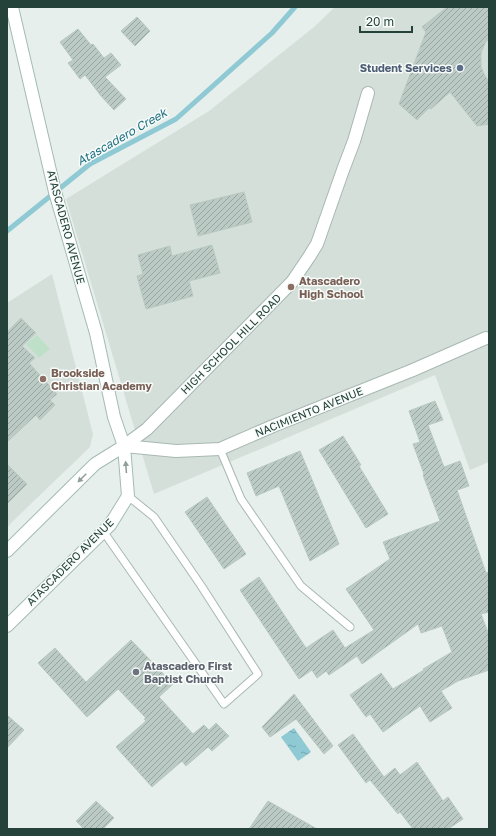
<svg xmlns="http://www.w3.org/2000/svg" width="496" height="836" viewBox="0 0 496 836" font-family="'Golos Text',sans-serif">
<style>
.built{fill:#d4dfda}
.park{fill:#bfe0c8}
.water{fill:url(#water-ripples)}
.lines{fill:none;stroke-linecap:round;stroke-linejoin:round}
.stream{stroke:#8ec9d4;stroke-width:5}
.building{fill:url(#building-hatch);stroke:#b8c9c2}
.lane-casing{stroke:#a8b8b2;stroke-width:9}
.street-casing{stroke:#a8b8b2;stroke-width:14}
.secondary-casing{stroke:#a4bbb3;stroke-width:14}
.lane{stroke:#fff;stroke-width:7}
.street{stroke:#fff;stroke-width:12}
.secondary{stroke:#fff;stroke-width:12}
.oneway{fill:#92a09c}
.service-dot{fill:#5c6f8a;stroke:#f7fbf9;stroke-width:1.5}
.education-dot{fill:#8d6e63;stroke:#f7fbf9;stroke-width:1.5}
.worship-dot{fill:#6b7280;stroke:#f7fbf9;stroke-width:1.5}
.labels{text-anchor:middle;stroke-width:3;stroke-linejoin:round;paint-order:stroke}
.service-label{font-size:11px;font-weight:bold;fill:#4e5e75;stroke:#f7fbf9;text-anchor:end}
.street-label{font-size:11px;fill:#24423a;stroke:#f7fbf9}
.education-label{font-size:11px;font-weight:bold;fill:#785e54;stroke:#f7fbf9;text-anchor:start}
.worship-label{font-size:11px;font-weight:bold;fill:#5b616d;stroke:#f7fbf9;text-anchor:start}
.water-label{font-size:12px;font-style:italic;fill:#1c6f80;stroke:#f7fbf9}
</style>
<defs>
<pattern id="water-ripples" width="26" height="14" patternUnits="userSpaceOnUse"><rect width="26" height="14" fill="#8ec9d4"/><path d="M2 4q2-2 4 0t4 0M15 11q2-2 4 0t4 0" fill="none" stroke="#74a5ad"/></pattern>
<pattern id="building-hatch" width="6" height="6" patternUnits="userSpaceOnUse"><rect width="6" height="6" fill="#bbcac4"/><path d="M-1 1l2-2M0 6l6-6M5 7l2-2" fill="none" stroke="#98a6a0"/></pattern>
</defs>
<rect width="100%" height="100%" fill="#e6efeb"/>
<g class="built">
<path d="M 335,7 L 489,7 L 489,462 L 470,470 L 435,375 L 154,494 L 66,199 L 209,111 L 314,27 Z"/>
<path d="M 52,274 L 93,434 L 90,447 L 11,523 L 7,528 L 7,303 Z"/>
</g>
<path class="park" d="M 37,335 L 50,349 L 39,358 L 26,344 Z"/>
<path class="water" d="M 294,728 L 311,752 L 298,761 L 281,737 Z"/>
<g class="lines">
<path class="stream" d="M 7,231 L 90,164 L 176,119 L 272,33 L 295,7"/>
</g>
<g class="building">
<path d="M 447,7 L 489,7 L 489,39 L 485,43 L 481,53 L 481,67 L 484,74 L 489,82 L 489,124 L 477,126 L 450,92 L 431,109 L 429,108 L 417,120 L 399,104 L 426,32 L 422,27 Z"/>
<path d="M 137,17 L 150,31 L 135,46 L 121,31 Z"/>
<path d="M 78,29 L 91,45 L 93,44 L 104,58 L 111,53 L 121,65 L 105,77 L 126,99 L 114,110 L 101,96 L 85,75 L 80,79 L 68,63 L 73,60 L 60,42 Z"/>
<path d="M 244,192 L 252,222 L 198,236 L 190,205 Z"/>
<path d="M 212,245 L 220,273 L 189,281 L 193,296 L 146,309 L 137,276 L 143,274 L 138,255 L 170,246 L 172,256 Z"/>
<path d="M 21,318 L 36,333 L 22,346 L 35,358 L 29,363 L 57,394 L 50,400 L 55,405 L 40,420 L 36,415 L 7,442 L 7,330 L 8,331 Z"/>
<path d="M 435,401 L 443,420 L 428,425 L 444,467 L 460,461 L 469,486 L 457,490 L 486,573 L 489,572 L 489,612 L 481,614 L 489,635 L 489,670 L 458,681 L 441,691 L 452,708 L 430,722 L 420,706 L 383,732 L 370,714 L 366,717 L 350,695 L 381,673 L 393,689 L 424,670 L 423,669 L 452,652 L 442,626 L 421,633 L 418,624 L 362,664 L 357,656 L 329,675 L 326,671 L 317,678 L 312,670 L 299,679 L 240,590 L 259,577 L 306,648 L 333,630 L 345,648 L 374,630 L 346,589 L 390,559 L 383,542 L 440,521 L 423,475 L 424,474 L 413,444 L 420,442 L 409,411 Z"/>
<path d="M 343,436 L 361,465 L 359,466 L 388,514 L 366,528 L 319,450 Z"/>
<path d="M 300,451 L 339,544 L 310,561 L 279,486 L 256,496 L 247,473 Z"/>
<path d="M 7,464 L 27,484 L 7,504 Z"/>
<path d="M 207,497 L 246,554 L 224,569 L 185,512 Z"/>
<path d="M 131,640 L 173,684 L 159,697 L 193,734 L 204,725 L 209,730 L 216,723 L 229,736 L 212,751 L 208,747 L 186,766 L 182,761 L 152,787 L 116,747 L 146,721 L 144,719 L 146,718 L 118,689 L 87,717 L 38,663 L 55,648 L 86,682 Z"/>
<path d="M 294,694 L 333,746 L 324,754 L 296,719 L 270,737 L 262,727 Z"/>
<path d="M 7,715 L 24,730 L 7,748 Z"/>
<path d="M 353,734 L 384,777 L 395,768 L 400,775 L 417,762 L 443,801 L 448,797 L 463,819 L 448,829 L 413,829 L 400,812 L 398,814 L 370,780 L 366,783 L 338,745 Z"/>
<path d="M 96,801 L 114,818 L 103,829 L 84,829 L 76,821 Z"/>
<path d="M 268,801 L 317,829 L 249,829 Z"/>
</g>
<g class="lines">
<defs>
<g id="lane">
<path d="M 220,449 L 241,499 L 301,586 L 350,627"/>
<path d="M 103,531 L 224,704 L 258,674 L 200,584 L 154,517 L 128,496"/>
</g>
<g id="street">
<path d="M 124,446 L 147,429 L 292,282 L 309,257 L 317,244 L 343,170 L 354,141 L 368,93"/>
<path d="M 124,446 L 176,451 L 220,449 L 273,426 L 413,370 L 486,338"/>
</g>
<g id="secondary">
<path d="M 7,551 L 95,464 L 124,446"/>
<path d="M 7,626 L 110,525 L 128,496 L 124,446 L 114,417 L 96,333 L 55,192 L 12,7"/>
</g>
</defs>
<use href="#lane" class="lane-casing"/>
<use href="#street" class="street-casing"/>
<use href="#secondary" class="secondary-casing"/>
<use href="#lane" class="lane"/>
<use href="#street" class="street"/>
<use href="#secondary" class="secondary"/>
</g>
<defs><path id="oneway-solid" d="M-6-.8H1V-3.2L6.5 0L1 3.2V.8H-6Z"/></defs>
<g class="oneway">
<use href="#oneway-solid" transform="translate(126 467) rotate(-94)"/>
<use href="#oneway-solid" transform="translate(82 478) rotate(135)"/>
</g>
<circle class="service-dot" cx="460" cy="68" r="4"/>
<g class="education-dot">
<circle cx="291" cy="287" r="4"/>
<circle cx="43" cy="379" r="4"/>
</g>
<circle class="worship-dot" cx="136" cy="672" r="4"/>
<g class="labels">
<g class="service-label">
<text x="452" y="72">Student Services</text>
</g>
<g class="street-label">
<text transform="translate(66 227) rotate(75)" y="4">ATASCADERO AVENUE</text>
<text transform="translate(231 344) rotate(-45)" y="4">HIGH SCHOOL HILL ROAD</text>
<text transform="translate(309 412) rotate(-22)" y="4">NACIMIENTO AVENUE</text>
<text transform="translate(70 562) rotate(-45)" y="4">ATASCADERO AVENUE</text>
</g>
<g class="education-label">
<text x="299" y="285">Atascadero<tspan x="299" dy="13">High School</tspan></text>
<text x="51" y="377">Brookside<tspan x="51" dy="13">Christian Academy</tspan></text>
</g>
<g class="worship-label">
<text x="144" y="670">Atascadero First<tspan x="144" dy="13">Baptist Church</tspan></text>
</g>
<g class="water-label">
<text transform="translate(122 137) rotate(-30)" y="4">Atascadero Creek</text>
</g>
</g>
<rect width="496" height="836" fill="none" stroke="#24423a" stroke-width="16"/>
<path d="M360 26v6h52v-6" fill="none" stroke="#24423a" stroke-width="2"/>
<text x="366" y="26" font-size="12" fill="#24423a" stroke="#f7fbf9" stroke-width="3" paint-order="stroke">20 m</text>
</svg>
